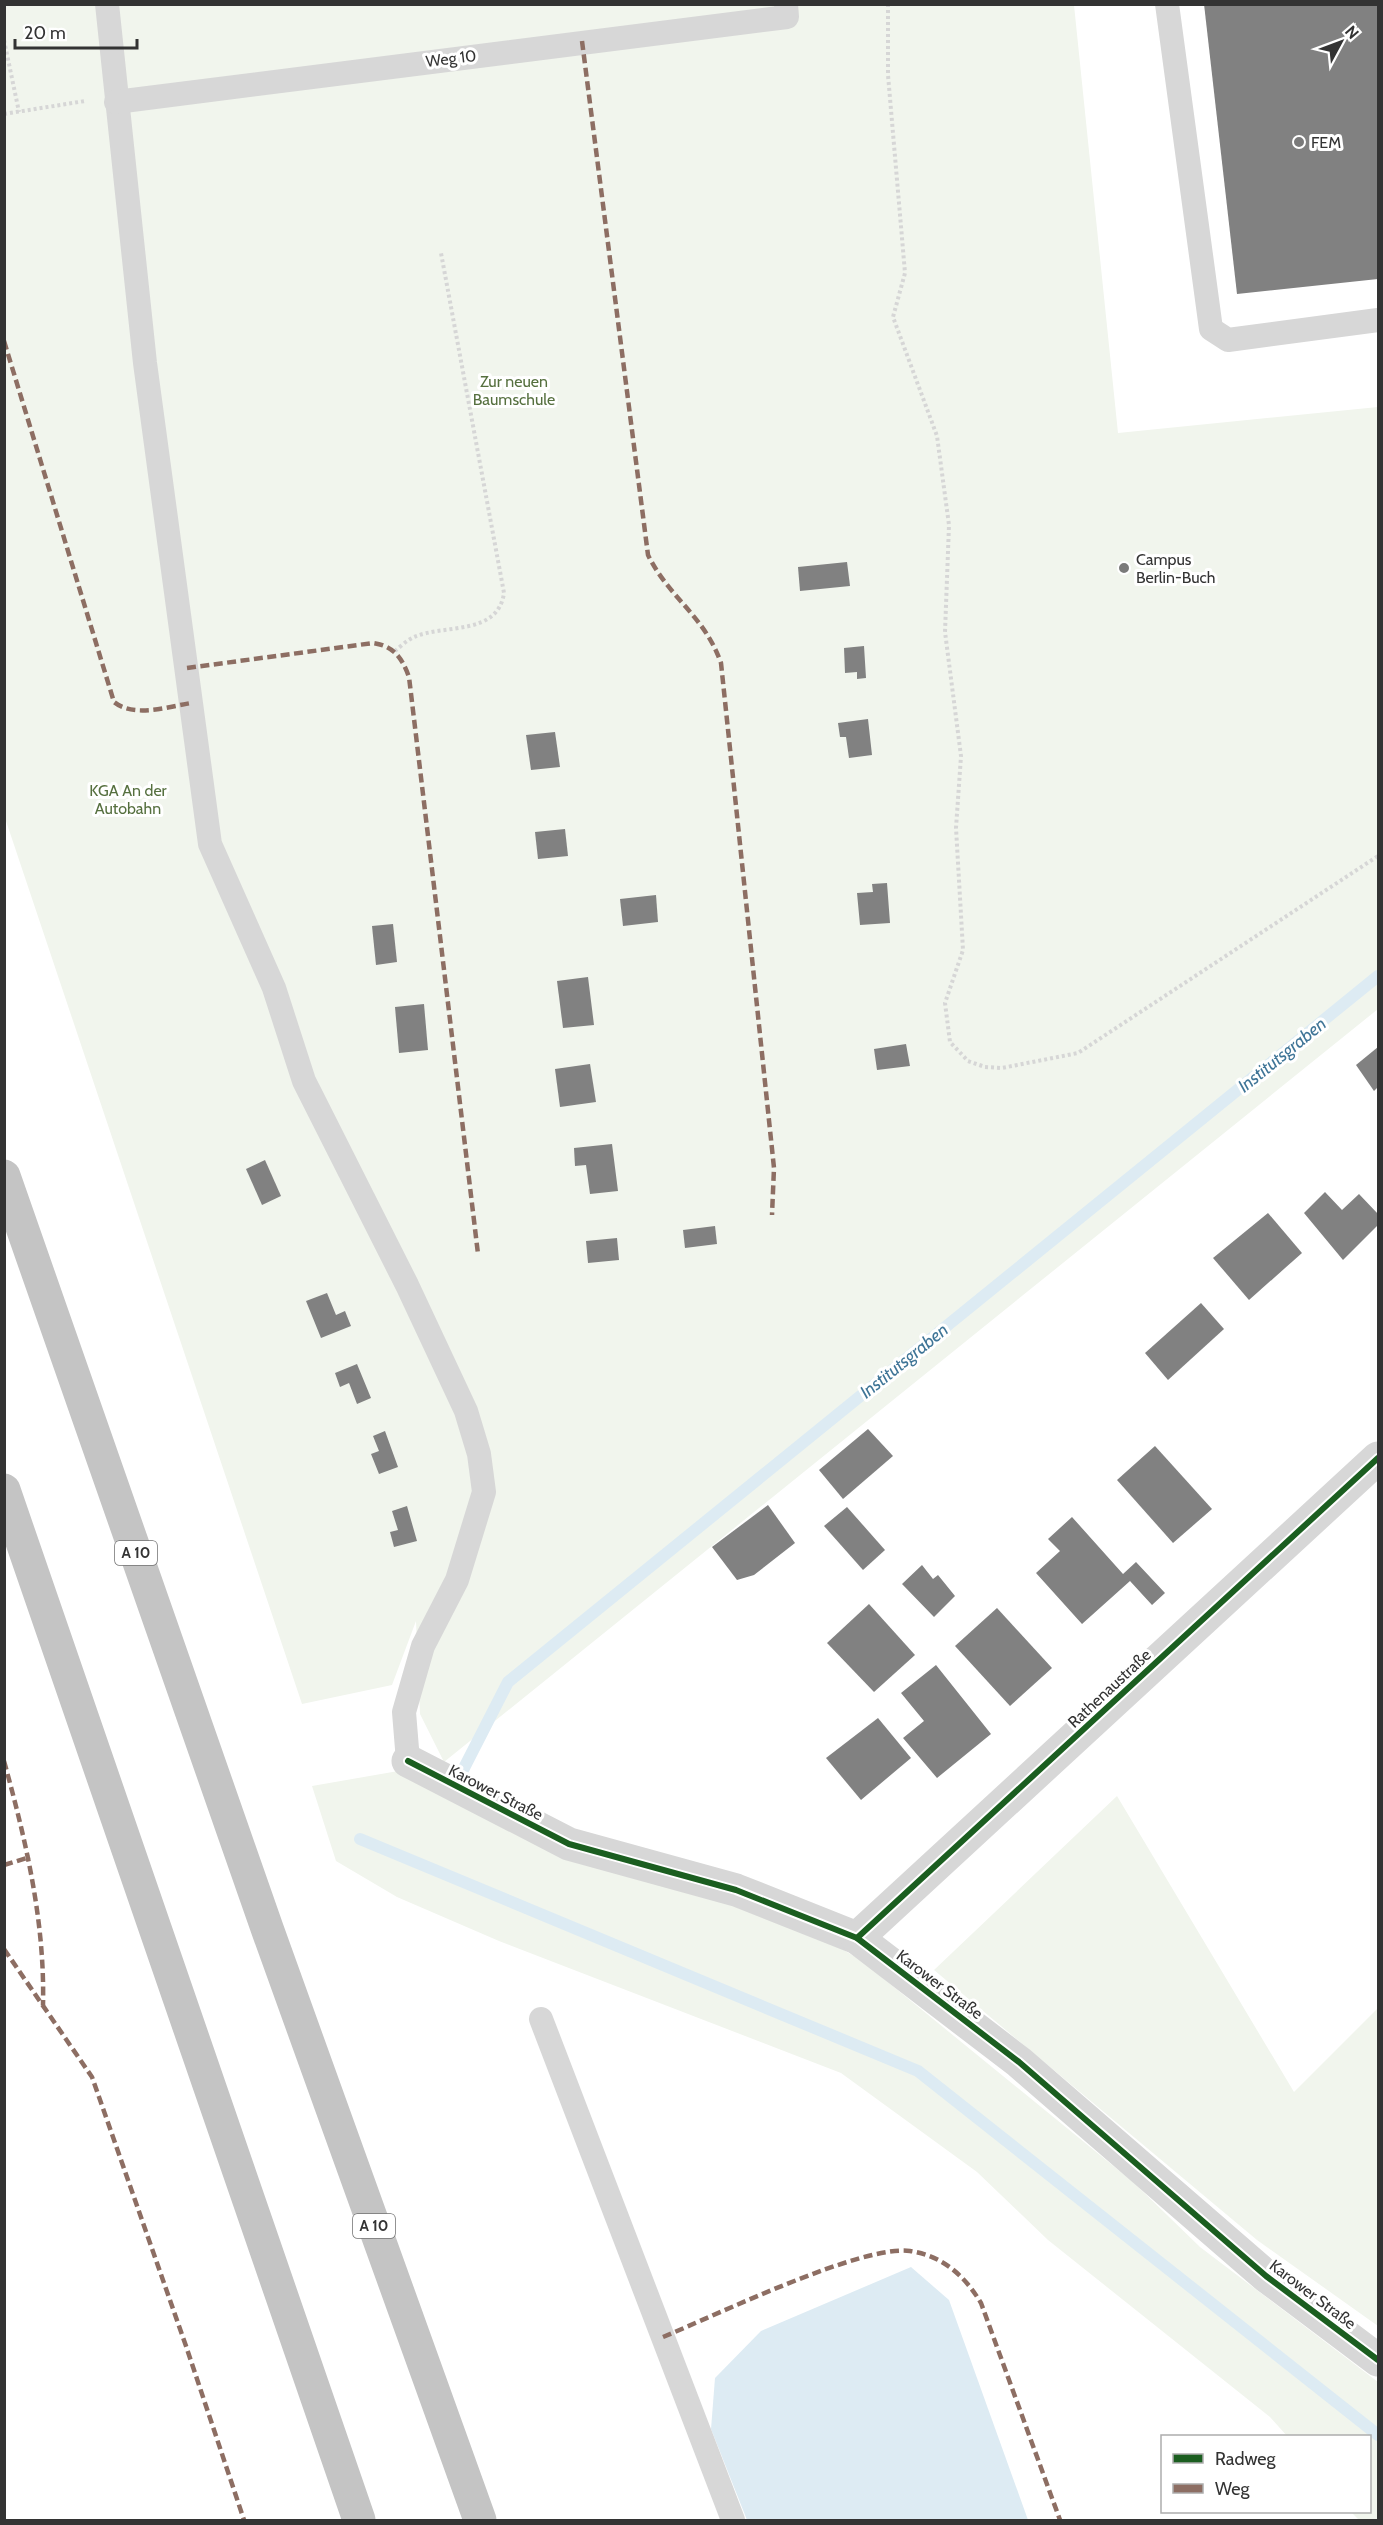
<svg xmlns="http://www.w3.org/2000/svg" width="1383" height="2525" viewBox="0 0 1383 2525" font-family="Cabin,sans-serif">
<style>
.green{fill:#f1f5ed}
.water{fill:#ddebf3}
.lines{fill:none;stroke-linecap:round;stroke-linejoin:round}
.stream{stroke:#ddebf3;stroke-width:12}
.building{fill:#818181}
.path{stroke:#d6d6d6;stroke-width:4;stroke-dasharray:3 3;stroke-linecap:butt}
.lane{stroke:#d7d7d7;stroke-width:24}
.street{stroke:#d7d7d7;stroke-width:33}
.highway{stroke:#c4c4c4;stroke-width:33}
.quiet{stroke:#8d6e63;stroke-width:4.5;stroke-dasharray:9 4.5;stroke-linecap:butt}
.cycleway-casing{stroke:#fff;stroke-width:10}
.cycleway{stroke:#1b5e20;stroke-width:6}
.poi-dot{fill:#7a7a7a;stroke:#fff;stroke-width:2}
.labels{text-anchor:middle;stroke-width:6;stroke-linejoin:round;paint-order:stroke}
.shield{fill:#fff;stroke:#707070;stroke-width:1.5}
.shield-label{font-size:15px;font-weight:bold;fill:#333}
.street-label{font-size:16px;fill:#333;stroke:#fff}
.poi-label{font-size:16px;fill:#333;stroke:#fff;text-anchor:start}
.park-label{font-size:16px;fill:#56703f;stroke:#fff}
.water-label{font-size:18px;font-style:italic;fill:#3f7597;stroke:#fff}
</style>
<rect width="100%" height="100%" fill="#fff"/>
<g class="green">
<path d="M 4,5 L 1074,5 L 1118,433 L 1378,407 L 1378,1009 L 444,1762 L 420,1714 L 416,1621 L 392,1685 L 302,1704 L 5,818 Z"/>
<path d="M 404,1770 L 802,1925 L 862,1961 L 1133,2182 L 1200,2247 L 1378,2382 L 1378,2520 L 1359,2520 L 1351,2512 L 1370,2512 L 1370,2436 L 1287,2436 L 1270,2417 L 1048,2240 L 977,2172 L 841,2073 L 499,1941 L 397,1897 L 336,1861 L 312,1786 Z"/>
<path d="M 1117,1796 L 1294,2092 L 1378,2008 L 1378,2326 L 1257,2240 L 934,1970 Z"/>
</g>
<path class="water" d="M 911,2267 L 949,2300 L 1028,2520 L 747,2520 L 711,2429 L 715,2378 L 761,2331 Z"/>
<g class="lines">
<g class="stream">
<path d="M 462,1772 L 508,1682 L 1378,976"/>
<path d="M 360,1839 L 918,2071 L 1378,2435"/>
</g>
</g>
<g class="building">
<path d="M 1204,4 L 1378,4 L 1378,279 L 1237,294 Z"/>
<path d="M 847,562 L 850,586 L 800,591 L 798,567 Z"/>
<path d="M 864,646 L 866,678 L 857,679 L 857,672 L 845,673 L 844,648 Z"/>
<path d="M 868,719 L 872,755 L 849,758 L 846,737 L 840,737 L 838,723 Z"/>
<path d="M 555,732 L 560,767 L 531,770 L 526,735 Z"/>
<path d="M 565,829 L 568,856 L 538,859 L 535,832 Z"/>
<path d="M 887,883 L 890,923 L 860,925 L 857,893 L 873,892 L 872,884 Z"/>
<path d="M 656,895 L 658,922 L 623,926 L 620,899 Z"/>
<path d="M 393,924 L 397,962 L 376,965 L 372,926 Z"/>
<path d="M 588,977 L 594,1025 L 563,1028 L 557,981 Z"/>
<path d="M 424,1004 L 428,1050 L 399,1053 L 395,1007 Z"/>
<path d="M 906,1044 L 910,1066 L 877,1070 L 874,1049 Z"/>
<path d="M 1378,1047 L 1378,1087 L 1374,1091 L 1356,1065 Z"/>
<path d="M 590,1064 L 596,1102 L 560,1107 L 555,1069 Z"/>
<path d="M 612,1144 L 618,1191 L 590,1194 L 586,1165 L 575,1166 L 574,1148 Z"/>
<path d="M 265,1160 L 281,1196 L 262,1205 L 246,1169 Z"/>
<path d="M 1325,1192 L 1342,1210 L 1359,1194 L 1378,1214 L 1378,1225 L 1343,1260 L 1304,1213 Z"/>
<path d="M 1268,1213 L 1302,1253 L 1249,1300 L 1213,1258 Z"/>
<path d="M 715,1226 L 717,1244 L 685,1248 L 683,1230 Z"/>
<path d="M 617,1238 L 619,1260 L 588,1263 L 586,1241 Z"/>
<path d="M 327,1293 L 336,1315 L 345,1311 L 351,1326 L 321,1338 L 306,1301 Z"/>
<path d="M 1201,1303 L 1224,1329 L 1168,1380 L 1145,1353 Z"/>
<path d="M 357,1364 L 371,1398 L 357,1404 L 349,1383 L 340,1387 L 335,1373 Z"/>
<path d="M 868,1429 L 893,1456 L 843,1499 L 819,1470 Z"/>
<path d="M 385,1431 L 398,1467 L 379,1474 L 371,1454 L 379,1451 L 373,1436 Z"/>
<path d="M 1155,1446 L 1212,1509 L 1173,1543 L 1117,1480 Z"/>
<path d="M 768,1505 L 795,1543 L 754,1575 L 737,1580 L 712,1547 Z"/>
<path d="M 407,1506 L 417,1541 L 394,1547 L 390,1532 L 398,1530 L 392,1511 Z"/>
<path d="M 847,1507 L 885,1550 L 863,1570 L 824,1526 Z"/>
<path d="M 1072,1517 L 1123,1574 L 1136,1562 L 1165,1593 L 1152,1605 L 1130,1581 L 1082,1624 L 1036,1573 L 1060,1551 L 1048,1539 Z"/>
<path d="M 922,1565 L 933,1579 L 938,1575 L 955,1596 L 934,1617 L 902,1584 Z"/>
<path d="M 869,1604 L 915,1655 L 874,1692 L 827,1643 Z"/>
<path d="M 997,1608 L 1052,1668 L 1010,1706 L 955,1646 Z"/>
<path d="M 936,1665 L 991,1734 L 937,1778 L 903,1738 L 924,1721 L 901,1693 Z"/>
<path d="M 878,1718 L 911,1758 L 861,1800 L 826,1758 Z"/>
</g>
<g class="lines">
<g class="path">
<path d="M 888,4 L 888,75 L 905,273 L 893,317 L 937,436 L 949,525 L 945,632 L 961,756 L 956,828 L 963,950 L 945,1003 L 950,1042 L 968,1061 L 985,1067 L 1002,1068 L 1078,1053 L 1378,856"/>
<path d="M 4,40 L 19,112"/>
<path d="M 4,114 L 85,101"/>
<path d="M 395,651 C 400,647 407,640 414,637 C 444,624 498,636 504,593 L 441,253"/>
</g>
<g class="lane">
<path d="M 107,4 L 145,363 L 210,844 L 274,988 L 304,1081 L 407,1285 L 466,1411 L 479,1454 L 484,1492 L 457,1580 L 423,1646 L 404,1712 L 408,1761"/>
<path d="M 1167,4 L 1211,329 L 1228,340 L 1378,320"/>
<path d="M 116,102 L 787,17 L 786,4"/>
<path d="M 541,2019 L 733,2520"/>
</g>
<g class="street">
<path d="M 408,1761 L 569,1844 L 736,1890 L 857,1938 L 1019,2062 L 1266,2276 L 1378,2360"/>
<path d="M 857,1938 L 1378,1458"/>
</g>
<g class="highway">
<path d="M 4,1176 L 268,1931 L 480,2520"/>
<path d="M 4,1490 L 359,2520"/>
</g>
<g class="quiet">
<path d="M 582,41 L 648,555 C 669,598 704,615 721,663 L 774,1168 L 772,1215"/>
<path d="M 4,341 L 114,702 C 134,718 167,707 191,703"/>
<path d="M 187,668 L 373,643 C 394,646 402,658 409,677 L 478,1254"/>
<path d="M 4,1761 C 26,1841 45,1922 43,2005"/>
<path d="M 4,1865 L 30,1857"/>
<path d="M 4,1949 L 92,2077 L 186,2346 L 244,2520"/>
<path d="M 663,2337 C 714,2316 863,2244 910,2251 C 943,2256 965,2276 981,2303 L 1060,2520"/>
</g>
<defs>
<g id="cycleway">
<path d="M 408,1761 L 569,1844 L 736,1890 L 857,1938 L 1019,2062 L 1266,2276 L 1378,2360"/>
<path d="M 857,1938 L 1378,1458"/>
</g>
</defs>
<use href="#cycleway" class="cycleway-casing"/>
<use href="#cycleway" class="cycleway"/>
</g>
<g class="poi-dot">
<circle cx="1299" cy="142" r="6"/>
<circle cx="1124" cy="568" r="6"/>
</g>
<g class="labels">
<g class="shield">
<rect x="115" y="1541" width="42" height="24" rx="4.5"/>
<rect x="353" y="2214" width="42" height="24" rx="4.5"/>
</g>
<g class="shield-label">
<text x="136" y="1558">A 10</text>
<text x="374" y="2231">A 10</text>
</g>
<g class="street-label">
<text transform="translate(451 58) rotate(-7)" y="6">Weg 10</text>
<text transform="translate(1109 1688) rotate(-43)" y="6">Rathenaustraße</text>
<text transform="translate(496 1792) rotate(27)" y="6">Karower Straße</text>
<text transform="translate(940 1984) rotate(37)" y="6">Karower Straße</text>
<text transform="translate(1313 2294) rotate(37)" y="6">Karower Straße</text>
</g>
<g class="poi-label">
<text x="1311" y="148">FEM</text>
<text x="1136" y="565">Campus<tspan x="1136" dy="18">Berlin-Buch</tspan></text>
</g>
<g class="park-label">
<text x="514" y="387">Zur neuen<tspan x="514" dy="18">Baumschule</tspan></text>
<text x="128" y="796">KGA An der<tspan x="128" dy="18">Autobahn</tspan></text>
</g>
<g class="water-label">
<text transform="translate(1282 1055) rotate(-39)" y="6">Institutsgraben</text>
<text transform="translate(904 1361) rotate(-39)" y="6">Institutsgraben</text>
</g>
</g>
<rect width="1383" height="2525" fill="none" stroke="#333333" stroke-width="12"/>
<rect x="1161" y="2435" width="210" height="78" fill="#ffffff" stroke="#adadad" stroke-width="1.5"/>
<rect x="1173" y="2454" width="30" height="9" fill="#1b5e20" stroke="#adadad" stroke-width="1.5"/>
<text x="1215" y="2465" font-size="18" fill="#333333">Radweg</text>
<rect x="1173" y="2484" width="30" height="9" fill="#8d6e63" stroke="#adadad" stroke-width="1.5"/>
<text x="1215" y="2495" font-size="18" fill="#333333">Weg</text>
<g transform="translate(1341 42) rotate(49)" stroke="#ffffff" stroke-width="4.5" paint-order="stroke">
<path d="M0-4.5L10 22L0 15L-10 22Z" fill="#333333"/>
<text y="-9" font-size="16" font-weight="bold" text-anchor="middle" fill="#333333">N</text>
</g>
<path d="M15 39v9h122v-9" fill="none" stroke="#333333" stroke-width="3"/>
<text x="24" y="39" font-size="18" fill="#333333" stroke="#ffffff" stroke-width="4.5" paint-order="stroke">20 m</text>
</svg>
